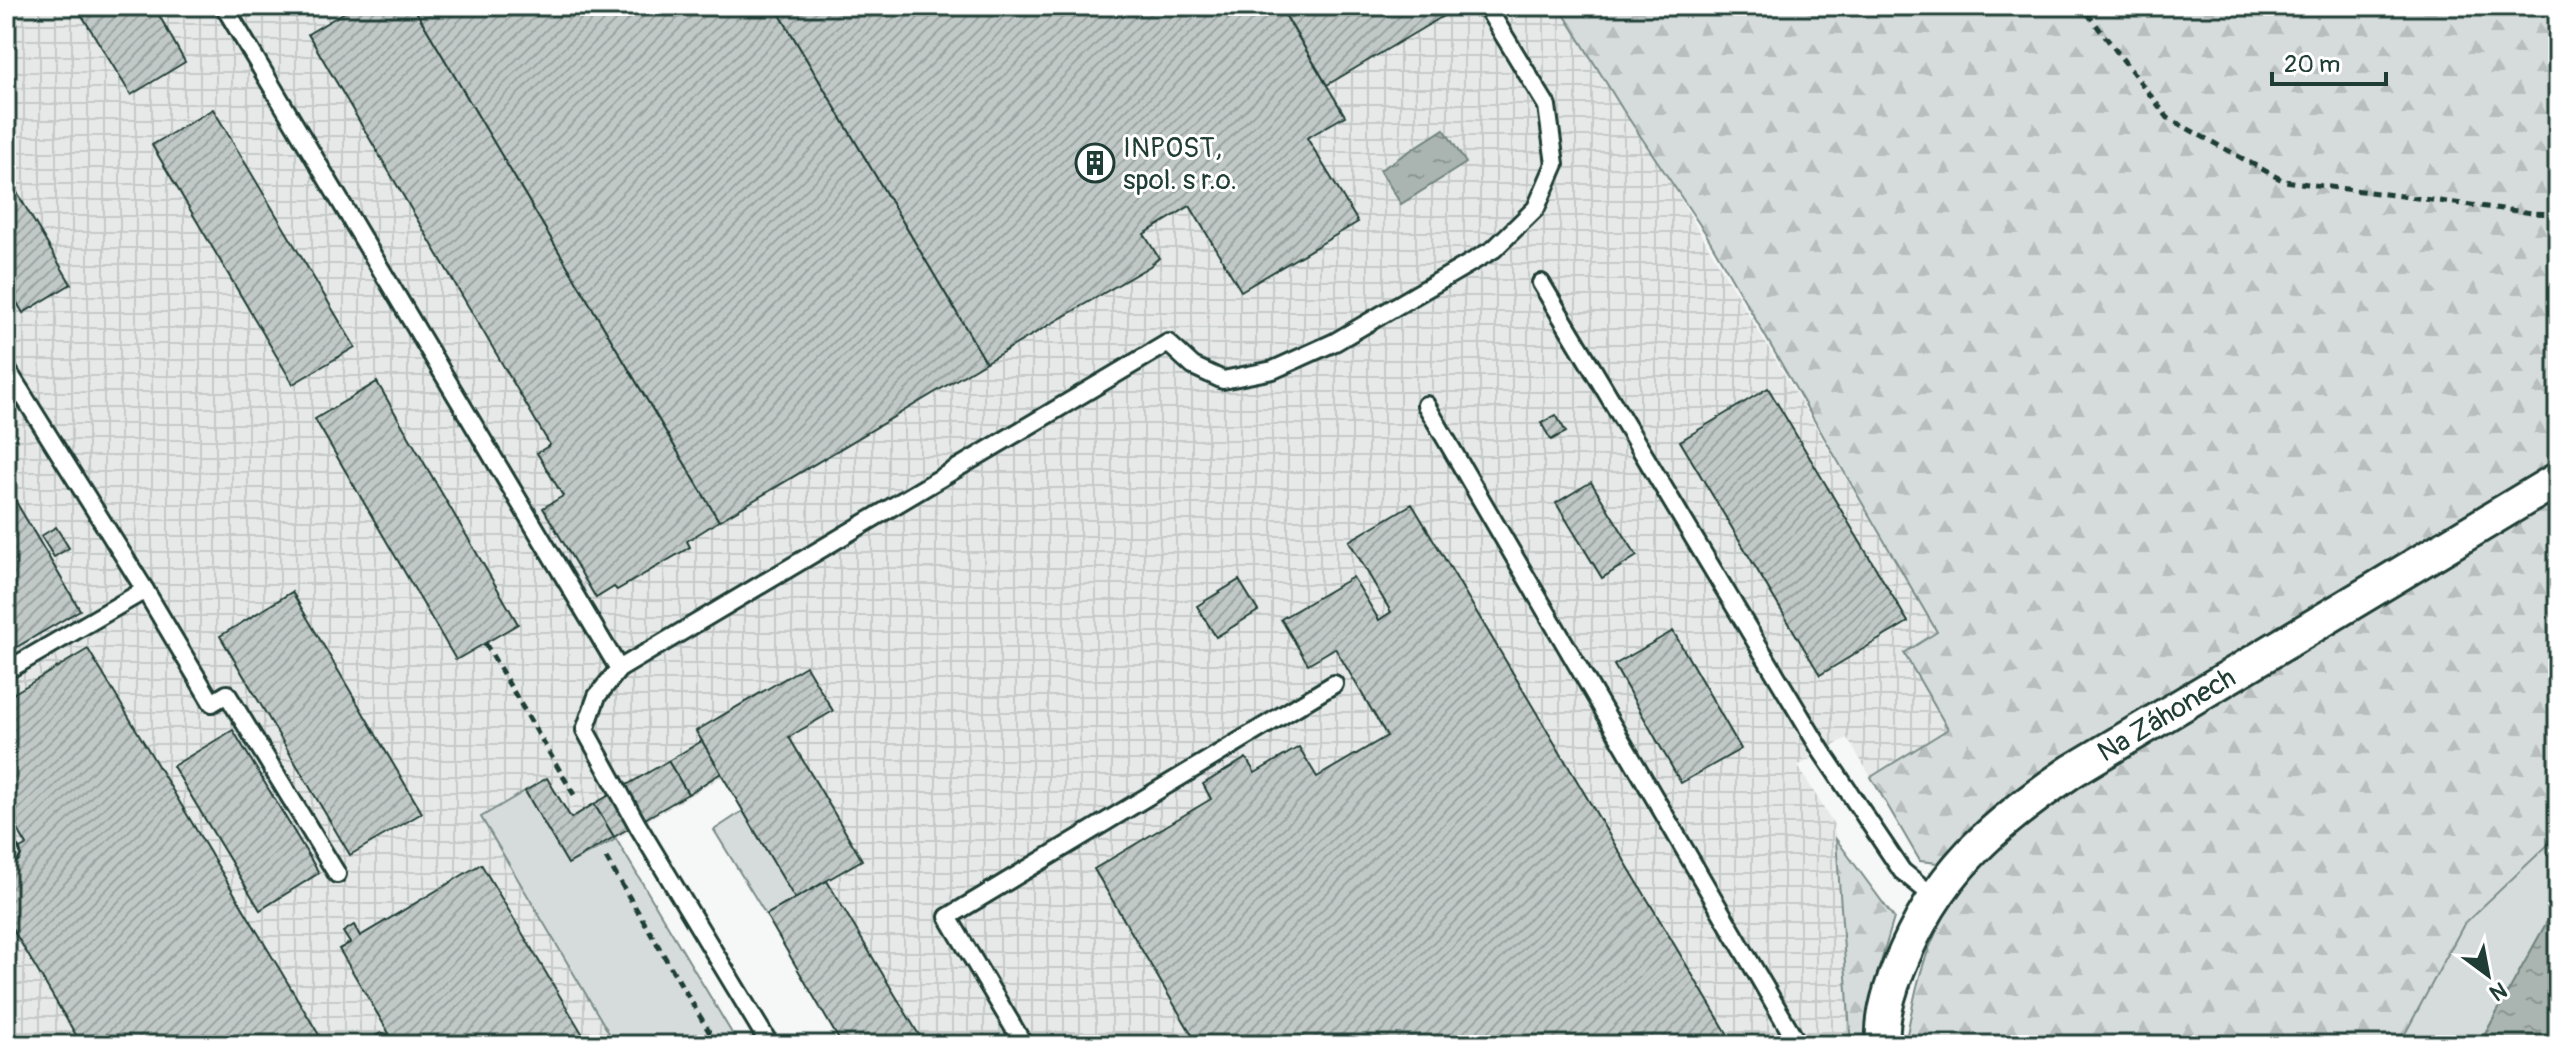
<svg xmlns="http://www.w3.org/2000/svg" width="2564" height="1051" viewBox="0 0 2564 1051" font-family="Pangolin,sans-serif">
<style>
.industrial{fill:url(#industrial-grid)}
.green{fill:#d6dcdb;stroke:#7a8c88;stroke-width:2}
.forest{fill:url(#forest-firs);stroke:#7a8c88;stroke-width:2}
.water{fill:url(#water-ripples);stroke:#72857f;stroke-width:2}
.building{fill:url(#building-hatch);stroke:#1f3d34;stroke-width:2}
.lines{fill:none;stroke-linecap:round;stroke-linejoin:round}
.lane-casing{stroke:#1f3d34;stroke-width:22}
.street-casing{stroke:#1f3d34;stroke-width:38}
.path{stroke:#1f3d34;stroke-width:5;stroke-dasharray:8 6;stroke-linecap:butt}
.lane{stroke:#fff;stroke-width:16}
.street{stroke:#fff;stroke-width:32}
.labels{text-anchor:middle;stroke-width:6;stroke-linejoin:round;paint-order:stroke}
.poi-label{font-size:28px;fill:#1f3d34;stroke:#fff;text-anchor:start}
.street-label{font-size:28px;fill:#1f3d34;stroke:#fff}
</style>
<defs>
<pattern id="industrial-grid" width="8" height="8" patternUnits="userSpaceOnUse" patternTransform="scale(2)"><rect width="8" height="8" fill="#e6e9e8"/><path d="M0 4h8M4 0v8" fill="none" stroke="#c5c9c8"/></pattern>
<pattern id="forest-firs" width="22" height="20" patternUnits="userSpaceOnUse" patternTransform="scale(2)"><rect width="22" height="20" fill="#d6dcdb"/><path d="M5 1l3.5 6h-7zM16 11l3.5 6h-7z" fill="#b7bebd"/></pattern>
<pattern id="water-ripples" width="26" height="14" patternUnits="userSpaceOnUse" patternTransform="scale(2)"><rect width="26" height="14" fill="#aab5b1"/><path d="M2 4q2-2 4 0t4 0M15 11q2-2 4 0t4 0" fill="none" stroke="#8a9491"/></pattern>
<pattern id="building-hatch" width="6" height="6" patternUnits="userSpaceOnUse" patternTransform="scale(2)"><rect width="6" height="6" fill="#c0c9c6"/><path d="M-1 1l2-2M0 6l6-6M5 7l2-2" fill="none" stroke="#9ba4a2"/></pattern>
</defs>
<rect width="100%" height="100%" fill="#f6f7f7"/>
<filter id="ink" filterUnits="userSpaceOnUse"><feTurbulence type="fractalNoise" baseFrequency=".0125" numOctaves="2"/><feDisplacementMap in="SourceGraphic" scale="16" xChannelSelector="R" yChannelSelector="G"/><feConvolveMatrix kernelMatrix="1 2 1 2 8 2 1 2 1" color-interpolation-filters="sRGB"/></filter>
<g filter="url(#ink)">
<path class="industrial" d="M 6,6 L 1562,6 L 1625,106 L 1937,632 L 1904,653 L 1949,729 L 1871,777 L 1847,738 L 1798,766 L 1834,825 L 1854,1045 L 842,1045 L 767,916 L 798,897 L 723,776 L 617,839 L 622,849 L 616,1045 L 6,1045 Z"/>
<g class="green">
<path d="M 2558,722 L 2558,902 L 2479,1045 L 2363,1045 Z"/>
<path d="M 525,791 L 568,864 L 616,839 L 739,1045 L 616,1045 L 481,817 Z"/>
<path d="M 743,811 L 795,898 L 766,915 L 714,830 Z"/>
</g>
<g class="forest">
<path d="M 1559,6 L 2558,6 L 2558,828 L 2551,842 L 2464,924 L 2399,1045 L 1905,1045 C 1912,1009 1918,971 1934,937 C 1945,912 1959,890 1974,867 L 1920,861 L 1871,777 L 1948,729 L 1904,653 L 1937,632 L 1706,234 L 1623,110 Z"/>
<path d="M 1836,839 L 1894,918 L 1870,999 L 1871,1045 L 1851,1045 Z"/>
</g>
<g class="water">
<path d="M 1444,129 L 1466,163 L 1401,204 L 1380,170 Z"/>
<path d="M 2558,902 L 2558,1045 L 2479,1045 Z"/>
</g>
<g class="building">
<path d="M 76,6 L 154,6 L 185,62 L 131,95 Z"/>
<path d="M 355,6 L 413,6 L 719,521 L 687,541 L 690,547 L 617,590 L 614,587 L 596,598 L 543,508 L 563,496 L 537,453 L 550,445 L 308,34 Z"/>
<path d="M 413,6 L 775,6 L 986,362 L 719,521 Z"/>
<path d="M 775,6 L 1280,6 L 1345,116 L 1307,138 L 1358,222 L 1241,291 L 1190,206 L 1144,234 L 1159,258 L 1150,266 L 986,362 Z"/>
<path d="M 1280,6 L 1440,6 L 1445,15 L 1327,85 Z"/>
<path d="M 213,109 L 355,347 L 293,384 L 152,145 Z"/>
<path d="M 6,174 L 71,284 L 23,313 L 6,284 Z"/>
<path d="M 377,382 L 518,624 L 456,660 L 315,419 Z"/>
<path d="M 1768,388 L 1908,622 L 1820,675 L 1680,441 Z"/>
<path d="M 1556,415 L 1566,432 L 1551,440 L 1541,423 Z"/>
<path d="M 1591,482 L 1637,556 L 1602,578 L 1556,503 Z"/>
<path d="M 6,485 L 80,610 L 10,651 L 6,643 Z"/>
<path d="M 1412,504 L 1454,574 L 1734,1045 L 1198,1045 L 1094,869 L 1211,799 L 1203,784 L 1246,758 L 1255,773 L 1299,747 L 1317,777 L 1387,736 L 1335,648 L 1308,664 L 1281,619 L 1353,577 L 1379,620 L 1391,612 L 1349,541 Z"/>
<path d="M 56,527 L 69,548 L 54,557 L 41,536 Z"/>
<path d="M 1239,580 L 1258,611 L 1216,637 L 1197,606 Z"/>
<path d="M 292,592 L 422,813 L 350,855 L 220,636 Z"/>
<path d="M 1673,631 L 1741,749 L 1681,783 L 1614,665 Z"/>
<path d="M 88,649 L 325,1045 L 82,1045 L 6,918 L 6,857 L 27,845 L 6,810 L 6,698 Z"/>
<path d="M 806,666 L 833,711 L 789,737 L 862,860 L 795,899 L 696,731 Z"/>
<path d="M 233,730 L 319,873 L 260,910 L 173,766 Z"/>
<path d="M 702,741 L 721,773 L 688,794 L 668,761 Z"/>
<path d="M 668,761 L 688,794 L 614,837 L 594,804 Z"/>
<path d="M 547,778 L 571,818 L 594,804 L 614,837 L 568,864 L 525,791 Z"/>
<path d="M 481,864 L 589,1045 L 396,1045 L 339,949 L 350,943 L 343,932 L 354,925 L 360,936 Z"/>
<path d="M 827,881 L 925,1045 L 842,1045 L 766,915 Z"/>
</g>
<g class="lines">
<defs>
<g id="lane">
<path d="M 224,6 L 619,669"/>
<path d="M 1541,283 L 1822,752 L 1902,871 L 1934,897"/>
<path d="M 6,368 L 145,590 L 6,671"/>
<path d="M 6,401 L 21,392"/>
<path d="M 1426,405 L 1796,1041 L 1796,1045"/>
<path d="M 145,590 L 212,703 L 227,694 L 337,874"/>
<path d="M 6,846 L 11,854"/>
<path d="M 383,1043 L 384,1045"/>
<path d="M 770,1045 L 638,826 L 585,730 L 597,696 L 619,669 L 1168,343 L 1193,366 L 1223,380 L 1273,370 L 1335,342 L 1494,249 L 1536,208 L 1555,164 L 1547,106 L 1486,6"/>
<path d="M 1024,1045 L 948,917 L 1334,684"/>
</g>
<path id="street" d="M 1883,1045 C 1881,1019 1889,991 1899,967 C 1936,874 1991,826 2072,771 L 2558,479"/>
</defs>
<use href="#lane" class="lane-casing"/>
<use href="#street" class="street-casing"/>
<g class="path">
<path d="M 2076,6 L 2087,13 L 2168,118 L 2284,181 L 2533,213 L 2558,214"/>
<path d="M 485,643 L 577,800"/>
<path d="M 606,858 L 717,1045"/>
</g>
<use href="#lane" class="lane"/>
<use href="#street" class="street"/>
</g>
</g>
<defs>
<symbol id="building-ring" viewBox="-11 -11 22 22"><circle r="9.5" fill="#fff" stroke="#1f3d34" stroke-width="1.5"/><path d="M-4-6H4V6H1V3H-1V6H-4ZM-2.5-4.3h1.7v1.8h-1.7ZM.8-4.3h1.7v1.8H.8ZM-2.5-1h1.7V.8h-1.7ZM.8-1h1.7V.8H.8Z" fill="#1f3d34"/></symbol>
</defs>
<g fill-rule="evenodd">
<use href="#building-ring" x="1073" y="141" width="44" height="44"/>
</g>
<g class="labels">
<g class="poi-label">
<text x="1123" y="157">INPOST,<tspan x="1123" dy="32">spol. s r.o.</tspan></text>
</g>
<g class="street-label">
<text transform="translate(2166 714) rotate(-31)" y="10">Na Záhonech</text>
</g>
</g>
<rect width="2564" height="1051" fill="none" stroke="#fff" stroke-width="32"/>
<rect x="16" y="16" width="2532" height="1019" fill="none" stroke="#1f3d34" stroke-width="3" filter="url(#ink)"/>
<g transform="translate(2488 975) rotate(148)" stroke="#ffffff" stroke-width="6" paint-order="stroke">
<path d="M0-6L14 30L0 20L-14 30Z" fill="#1f3d34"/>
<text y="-12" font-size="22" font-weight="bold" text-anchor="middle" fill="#1f3d34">N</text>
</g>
<path d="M2272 72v12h114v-12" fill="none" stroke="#1f3d34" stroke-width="4"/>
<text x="2284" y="72" font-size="24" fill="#1f3d34" stroke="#ffffff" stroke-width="6" paint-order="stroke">20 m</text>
</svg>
